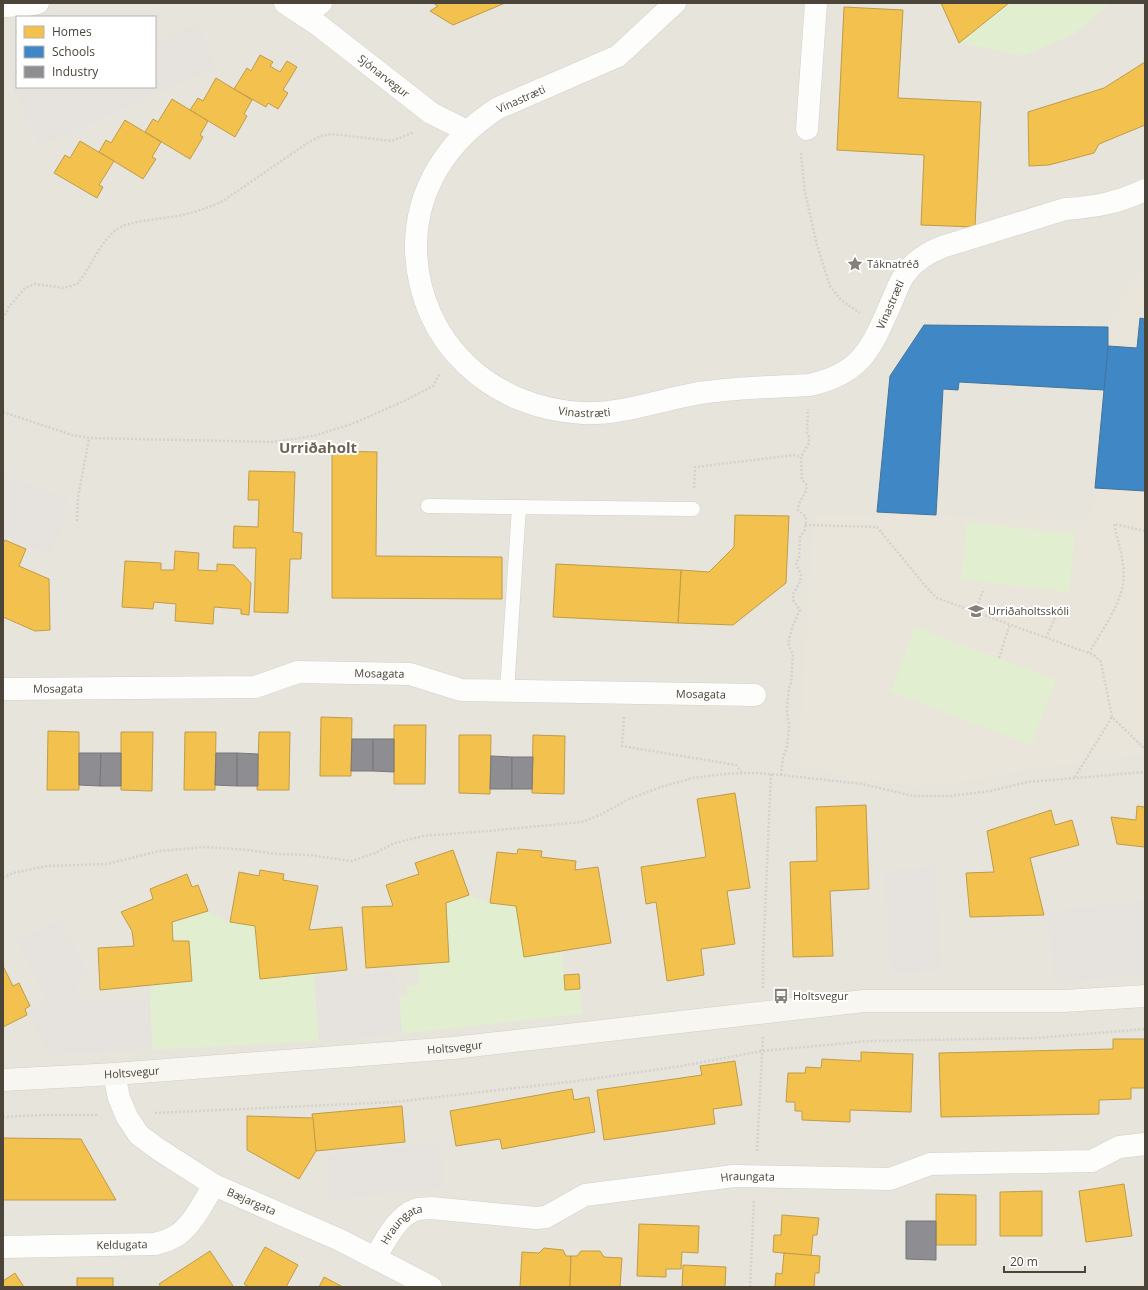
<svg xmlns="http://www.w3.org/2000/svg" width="1148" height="1290" viewBox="0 0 1148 1290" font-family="'Open Sans',sans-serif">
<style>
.residential{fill:#e7e4dc;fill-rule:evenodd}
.education{fill:#eae5da}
.green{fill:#e1eecf}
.parking{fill:#e6e3df}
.homes{fill:#f2c14e;stroke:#c09c48}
.schools{fill:#3f88c5;stroke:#43749b}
.industry{fill:#8d8d92;stroke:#797777}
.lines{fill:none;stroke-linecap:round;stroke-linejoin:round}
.lane-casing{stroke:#d2d0cb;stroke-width:15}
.street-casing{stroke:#d2d0cb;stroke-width:23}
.secondary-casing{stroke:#d3cfc5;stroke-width:23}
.path{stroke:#d3d2cc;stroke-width:2.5;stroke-dasharray:2 2;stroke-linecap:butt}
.lane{stroke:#fdfdfc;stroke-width:14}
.street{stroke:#fdfdfc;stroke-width:22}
.secondary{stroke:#f7f6f1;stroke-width:22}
.labels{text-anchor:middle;stroke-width:4;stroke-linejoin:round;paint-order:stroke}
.street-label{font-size:11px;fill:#4b4439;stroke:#fff}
.poi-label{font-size:11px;fill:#4b4439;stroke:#fff;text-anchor:start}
.district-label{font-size:15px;font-weight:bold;fill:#6e6250;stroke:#fff}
</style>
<rect width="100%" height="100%" fill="#f4f2ee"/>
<path class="residential" d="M 3,3 L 1145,3 L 1145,1287 L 3,1287 ZM 17,17 L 155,17 L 155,87 L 17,87 Z"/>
<path class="education" d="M 1145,272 L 1145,754 L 1038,768 L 950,784 L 916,787 L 846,777 L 801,765 L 802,700 L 814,516 L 946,516 L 1082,522 L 1091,513 L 1095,501 L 1106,333 L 1131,281 Z"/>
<g class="green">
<path d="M 1009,3 L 1110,3 L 1074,34 L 1024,56 L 959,43 Z"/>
<path d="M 967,522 L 1075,534 L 1069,592 L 961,580 Z"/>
<path d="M 915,627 L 1056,680 L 1031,745 L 891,692 Z"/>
<path d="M 469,895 L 490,903 L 516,906 L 524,957 L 562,951 L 565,989 L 580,989 L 582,1014 L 402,1034 L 399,996 L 407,995 L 407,986 L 419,985 L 418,964 L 449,962 L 446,903 Z"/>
<path d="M 208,911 L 230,922 L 255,926 L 315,973 L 319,1041 L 152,1050 L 150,998 L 151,985 L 192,981 L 189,941 L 173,941 L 172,922 Z"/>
</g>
<g class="parking">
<path d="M 197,23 L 216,68 L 40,146 L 8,76 L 17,72 L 17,87 L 155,87 L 155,42 Z"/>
<path d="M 3,474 L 68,499 L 60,535 L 56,540 L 51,554 L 3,535 Z"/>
<path d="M 935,867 L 941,971 L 891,974 L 884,870 Z"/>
<path d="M 1145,901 L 1145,974 L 1055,984 L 1048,911 Z"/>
<path d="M 59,920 L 89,976 L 75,983 L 84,1001 L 150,998 L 152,1050 L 49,1054 L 27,1012 L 48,1000 L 17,941 Z"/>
<path d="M 397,971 L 402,1034 L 319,1041 L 314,978 Z"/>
<path d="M 440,1143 L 445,1188 L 330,1200 L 325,1155 Z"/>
</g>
<g class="homes">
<path d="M 433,3 L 505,3 L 453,25 L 430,11 L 438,6 Z"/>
<path d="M 941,3 L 1009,3 L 959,43 Z"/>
<path d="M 844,7 L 903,10 L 898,98 L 981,102 L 975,227 L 921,225 L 924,155 L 837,150 Z"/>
<path d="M 260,55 L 273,62 L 270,66 L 280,72 L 287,61 L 297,67 L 283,90 L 288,93 L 278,109 L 268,103 L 266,107 L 234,89 L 247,68 L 251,71 Z"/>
<path d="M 1145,62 L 1145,125 L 1099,144 L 1094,153 L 1049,165 L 1029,166 L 1028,112 L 1104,88 Z"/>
<path d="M 216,78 L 252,100 L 244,114 L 247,116 L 235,137 L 190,110 L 198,98 L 203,101 Z"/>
<path d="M 172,99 L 208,121 L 200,135 L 203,137 L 190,159 L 145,132 L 153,119 L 158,122 Z"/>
<path d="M 125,120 L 161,142 L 152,157 L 156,159 L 143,179 L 99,152 L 106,140 L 111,143 Z"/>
<path d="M 80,141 L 114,161 L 99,185 L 103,187 L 97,198 L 54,173 L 65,155 L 70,158 Z"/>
<path d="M 332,451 L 377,452 L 376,556 L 502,557 L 502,599 L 332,598 Z"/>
<path d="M 249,471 L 295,472 L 293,532 L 302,533 L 301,559 L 290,559 L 288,613 L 254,612 L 256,548 L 233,548 L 234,526 L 258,527 L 259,500 L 248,500 Z"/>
<path d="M 735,515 L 789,516 L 786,583 L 733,625 L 678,623 L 681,570 L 709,572 L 734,547 Z"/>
<path d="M 5,540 L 26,549 L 19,566 L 49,579 L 50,630 L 35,631 L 3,617 L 3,544 Z"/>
<path d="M 175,551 L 199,553 L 198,570 L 217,571 L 217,564 L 234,565 L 251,583 L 249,615 L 241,614 L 241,609 L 214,607 L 213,624 L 175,621 L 176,604 L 154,602 L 153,609 L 122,607 L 125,561 L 161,563 L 161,570 L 174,570 Z"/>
<path d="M 556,564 L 681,570 L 678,623 L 553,617 Z"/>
<path d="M 321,717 L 352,718 L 351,776 L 320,776 Z"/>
<path d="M 394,725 L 426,725 L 425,784 L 394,784 Z"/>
<path d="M 48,731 L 79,732 L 79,790 L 47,790 Z"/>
<path d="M 121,732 L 153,732 L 152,791 L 121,790 Z"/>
<path d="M 185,732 L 216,732 L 215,790 L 184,790 Z"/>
<path d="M 259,732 L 290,732 L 289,790 L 257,790 Z"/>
<path d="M 459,735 L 491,735 L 490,794 L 459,793 Z"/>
<path d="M 533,735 L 565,736 L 564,794 L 532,793 Z"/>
<path d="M 735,793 L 750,888 L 727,891 L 735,944 L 701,949 L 704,975 L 667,981 L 656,902 L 646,904 L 641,867 L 706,857 L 697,799 Z"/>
<path d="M 866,805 L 869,889 L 830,891 L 833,956 L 793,957 L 790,862 L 817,861 L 816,807 Z"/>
<path d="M 1137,806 L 1145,807 L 1145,847 L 1117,844 L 1111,817 L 1136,820 Z"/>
<path d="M 1051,810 L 1055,825 L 1072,820 L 1079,845 L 1030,858 L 1044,915 L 970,917 L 966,873 L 994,872 L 987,831 Z"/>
<path d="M 518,849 L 542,851 L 541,857 L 576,861 L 575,870 L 598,867 L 611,943 L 524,957 L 516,906 L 490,903 L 497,852 L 517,854 Z"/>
<path d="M 453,850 L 469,895 L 446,903 L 449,962 L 366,968 L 362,907 L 393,906 L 386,885 L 419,874 L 415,863 Z"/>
<path d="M 260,870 L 284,874 L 283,880 L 318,886 L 309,930 L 342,927 L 347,970 L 260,979 L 255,926 L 230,922 L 239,872 L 259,876 Z"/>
<path d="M 187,874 L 192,887 L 198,885 L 208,911 L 172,922 L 173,941 L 189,941 L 192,981 L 100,990 L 98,948 L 134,946 L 132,931 L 121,912 L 153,899 L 150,889 Z"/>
<path d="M 3,966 L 13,986 L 19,983 L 30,1006 L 25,1009 L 27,1015 L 3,1027 Z"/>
<path d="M 579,974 L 580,989 L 565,990 L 564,975 Z"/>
<path d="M 1113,1039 L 1145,1039 L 1145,1088 L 1131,1088 L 1131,1099 L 1099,1100 L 1099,1114 L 941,1117 L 939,1053 L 1113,1049 Z"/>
<path d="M 861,1052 L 913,1054 L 911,1112 L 850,1110 L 850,1122 L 802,1120 L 802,1111 L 795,1111 L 795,1102 L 786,1102 L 788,1073 L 805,1073 L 806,1067 L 821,1068 L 822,1059 L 861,1061 Z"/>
<path d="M 735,1061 L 742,1105 L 713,1109 L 715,1124 L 604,1140 L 597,1090 L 702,1075 L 700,1066 Z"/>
<path d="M 572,1089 L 574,1100 L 589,1097 L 595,1132 L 502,1149 L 500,1139 L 456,1146 L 450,1111 Z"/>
<path d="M 402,1106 L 405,1142 L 316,1151 L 312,1114 Z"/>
<path d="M 247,1116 L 313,1118 L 316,1151 L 299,1179 L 247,1150 Z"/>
<path d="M 3,1138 L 81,1139 L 116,1200 L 3,1200 Z"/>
<path d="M 1124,1184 L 1132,1236 L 1086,1242 L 1079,1191 Z"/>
<path d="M 1042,1191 L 1042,1236 L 1000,1236 L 1000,1192 Z"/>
<path d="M 936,1194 L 976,1195 L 976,1245 L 936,1245 Z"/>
<path d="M 782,1215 L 819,1218 L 817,1235 L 813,1235 L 811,1256 L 773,1252 L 774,1235 L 781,1235 Z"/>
<path d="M 639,1224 L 699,1226 L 698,1253 L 682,1252 L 681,1269 L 666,1269 L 666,1277 L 637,1276 Z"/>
<path d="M 265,1247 L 298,1265 L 286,1287 L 249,1287 L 244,1284 Z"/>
<path d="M 544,1248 L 563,1250 L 566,1256 L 571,1256 L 570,1287 L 520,1287 L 522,1252 L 539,1253 Z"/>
<path d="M 210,1251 L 233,1286 L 231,1287 L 161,1287 L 159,1284 Z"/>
<path d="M 581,1251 L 600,1251 L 604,1257 L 622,1258 L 620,1287 L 570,1287 L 571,1256 L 577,1256 Z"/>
<path d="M 784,1253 L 820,1256 L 819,1273 L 815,1273 L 814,1287 L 775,1287 L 776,1273 L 782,1274 Z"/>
<path d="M 683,1265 L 726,1267 L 725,1287 L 682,1287 Z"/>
<path d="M 15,1273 L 24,1287 L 3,1287 L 3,1281 Z"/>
<path d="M 324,1277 L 343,1287 L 319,1287 Z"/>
<rect x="77" y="1278" width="36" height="9"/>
</g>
<g class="schools">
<path d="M 1140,318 L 1145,319 L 1145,491 L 1095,488 L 1108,346 L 1137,348 Z"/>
<path d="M 924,325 L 1108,327 L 1108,346 L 1104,390 L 959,382 L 958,390 L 943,389 L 936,515 L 877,512 L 890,376 Z"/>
</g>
<g class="industry">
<path d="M 352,739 L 373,739 L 373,771 L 351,771 Z"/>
<path d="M 373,739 L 394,739 L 394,772 L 373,771 Z"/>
<path d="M 79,753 L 101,753 L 100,786 L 79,785 Z"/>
<path d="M 101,753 L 121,753 L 121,786 L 100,786 Z"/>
<path d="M 216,753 L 237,753 L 237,786 L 215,785 Z"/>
<path d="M 237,753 L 258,754 L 258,786 L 237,786 Z"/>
<path d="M 491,756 L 512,757 L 512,789 L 490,789 Z"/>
<path d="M 512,757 L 533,757 L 532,789 L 512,789 Z"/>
<path d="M 906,1221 L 936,1221 L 936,1260 L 906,1259 Z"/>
</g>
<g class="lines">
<defs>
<g id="lane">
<path d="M 428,506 L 693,509"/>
<path d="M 507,691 L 519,507"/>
</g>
<g id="street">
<path id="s1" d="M 285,3 L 317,24 L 431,113 L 467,131"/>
<path id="s2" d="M 675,3 L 618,56 L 498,108 C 448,140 415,189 416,250 C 419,343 492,409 583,413 C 624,415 667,397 707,392 C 741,387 776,387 809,385 C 863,374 872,346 892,301 C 896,292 899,282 905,274 C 914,261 927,253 942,247 L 1065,209 C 1095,207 1118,203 1145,190"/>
<path d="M 3,6 L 28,5 L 38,3"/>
<path d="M 304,16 L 321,3"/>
<path d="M 807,129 L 816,3"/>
<path id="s3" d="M 3,689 L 255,687 L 298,672 L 410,674 L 461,690 L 755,695"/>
<path id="s4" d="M 114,1074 L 119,1098 L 127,1117 L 139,1135 L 158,1149 L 214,1185 L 340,1240 L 431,1287"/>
<path id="s5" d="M 3,1247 L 155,1244 C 163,1242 172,1239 179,1234 C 194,1222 204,1201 214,1185"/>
<path id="s6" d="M 375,1258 C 385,1242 396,1217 415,1210 C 419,1208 426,1209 431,1208 L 536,1218 L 546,1217 L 585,1195 L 734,1176 L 890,1179 L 930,1164 L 1092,1161 L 1119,1147 L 1145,1144"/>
</g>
<g id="secondary">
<path id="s7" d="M 3,1080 L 114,1074 L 453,1048 L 864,1001 L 1064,1001 L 1145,996"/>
</g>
</defs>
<use href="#lane" class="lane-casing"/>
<use href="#street" class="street-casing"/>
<use href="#secondary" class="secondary-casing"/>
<g class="path">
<path d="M 801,153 L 805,193 L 817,245 L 830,286 L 841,300 L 860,313"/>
<path d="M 3,319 L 8,308 L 25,288 L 35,284 L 64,288 L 77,284 C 91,268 99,243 116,230 C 128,220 166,219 182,215 C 196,212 210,207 223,201 L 309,142 L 321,136 L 331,134 L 392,141 L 414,132"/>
<path d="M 3,412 L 72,435 L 89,438 L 273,442 L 313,436 L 352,424 L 404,401 L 433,386 L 440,373"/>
<path d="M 694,488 L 695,467 L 795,455 L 801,457"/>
<path d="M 77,521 L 78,497 L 89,439"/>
<path d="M 805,525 L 877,527 L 928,589 L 937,598 L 1094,655 L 1101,662 L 1112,717 L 1145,749"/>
<path d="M 975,611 L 983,591"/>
<path d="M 1046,638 L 1055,618"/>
<path d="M 1089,653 C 1100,633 1119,608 1123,584 C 1126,565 1118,542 1114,524 L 1145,531"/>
<path d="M 999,658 L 1010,624"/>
<path d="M 624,717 L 622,746 L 736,765 L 742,773"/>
<path d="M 781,775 L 783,757 L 787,747 L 789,727 L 787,710 L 789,688 L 791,683 L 793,655 L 788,643 L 793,625 L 800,610 L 793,600 L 793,594 L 800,582 L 801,575 L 796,563 L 799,558 L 800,537 L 805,530 L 806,517 L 798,510 C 799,498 806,496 807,485 L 802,480 L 801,457 L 809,443 L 809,437 L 807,433 L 808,409"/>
<path d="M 1075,777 L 1112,717"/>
<path d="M 3,878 L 13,873 L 47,866 L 107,864 L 159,851 L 206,847 L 248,850 L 277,854 L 309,855 L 352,861 L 375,853 L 395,843 L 423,836 L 488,831 L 582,822 L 600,815 L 629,799 L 661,787 L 693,778 L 724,774 L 755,773 L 781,775 L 862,784 L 914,796 L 950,796 L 990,791 L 1028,782 L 1145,772"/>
<path d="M 763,988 L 763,958 L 771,774"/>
<path d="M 155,1113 L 394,1102 L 577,1081 L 682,1066 L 762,1051 L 869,1041 L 1037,1038 L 1145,1029"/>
<path d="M 3,1117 L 41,1115 L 98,1115"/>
<path d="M 757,1151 L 763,1037"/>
<path d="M 750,1287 L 754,1200"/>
</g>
<use href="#lane" class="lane"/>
<use href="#street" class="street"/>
<use href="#secondary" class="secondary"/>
</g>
<defs>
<symbol id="sight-bare" viewBox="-9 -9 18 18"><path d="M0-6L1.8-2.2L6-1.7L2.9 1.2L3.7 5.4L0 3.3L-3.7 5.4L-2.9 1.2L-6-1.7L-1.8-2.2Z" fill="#868178" stroke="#fff" stroke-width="2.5" paint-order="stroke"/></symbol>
<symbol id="school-bare" viewBox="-9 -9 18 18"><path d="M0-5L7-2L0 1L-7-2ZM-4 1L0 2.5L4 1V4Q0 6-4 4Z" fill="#868178" stroke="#fff" stroke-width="2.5" paint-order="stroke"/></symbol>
<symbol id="bus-bare" viewBox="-9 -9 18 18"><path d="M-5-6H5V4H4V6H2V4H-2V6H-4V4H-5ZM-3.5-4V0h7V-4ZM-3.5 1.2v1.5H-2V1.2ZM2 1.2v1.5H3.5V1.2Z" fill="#868178" stroke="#fff" stroke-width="2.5" paint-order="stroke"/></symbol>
</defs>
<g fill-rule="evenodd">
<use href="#sight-bare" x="844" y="253" width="22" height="22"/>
<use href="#school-bare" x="965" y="600" width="22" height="22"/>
<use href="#bus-bare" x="770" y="985" width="22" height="22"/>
</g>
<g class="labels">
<g class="street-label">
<text dy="4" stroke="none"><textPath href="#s1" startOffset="123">Sjónarvegur</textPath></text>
<text transform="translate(521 99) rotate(-24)" y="4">Vinastræti</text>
<text dy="4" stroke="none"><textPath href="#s2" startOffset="987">Vinastræti</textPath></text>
<text dy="4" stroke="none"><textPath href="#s2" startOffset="639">Vinastræti</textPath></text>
<text dy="4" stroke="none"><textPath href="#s3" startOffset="379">Mosagata</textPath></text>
<text dy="4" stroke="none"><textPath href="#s3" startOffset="55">Mosagata</textPath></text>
<text dy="4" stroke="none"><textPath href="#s3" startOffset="703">Mosagata</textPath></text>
<text dy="4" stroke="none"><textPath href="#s7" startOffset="453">Holtsvegur</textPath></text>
<text dy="4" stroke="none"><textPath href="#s7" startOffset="129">Holtsvegur</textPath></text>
<text dy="4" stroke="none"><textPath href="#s6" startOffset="404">Hraungata</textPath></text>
<text dy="4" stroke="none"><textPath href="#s4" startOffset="198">Bæjargata</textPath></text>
<text dy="4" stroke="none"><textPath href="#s6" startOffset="44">Hraungata</textPath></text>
<text dy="4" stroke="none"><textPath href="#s5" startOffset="119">Keldugata</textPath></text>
</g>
<g class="poi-label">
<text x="867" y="268">Táknatréð</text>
<text x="988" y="615">Urriðaholtsskóli</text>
<text x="793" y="1000">Holtsvegur</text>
</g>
<g class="district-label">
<text x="318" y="453">Urriðaholt</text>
</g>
</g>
<rect width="1148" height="1290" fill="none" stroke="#4b4439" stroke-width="8"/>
<rect x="16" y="16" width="140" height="72" fill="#ffffff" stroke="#b7b4b0"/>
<rect x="24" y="26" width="20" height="12" fill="#f2c14e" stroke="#b7b4b0"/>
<text x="52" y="36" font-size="12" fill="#4b4439">Homes</text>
<rect x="24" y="46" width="20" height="12" fill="#3f88c5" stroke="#b7b4b0"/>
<text x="52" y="56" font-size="12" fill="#4b4439">Schools</text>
<rect x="24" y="66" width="20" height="12" fill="#8d8d92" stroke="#b7b4b0"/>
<text x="52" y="76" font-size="12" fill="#4b4439">Industry</text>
<path d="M1004 1266v6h81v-6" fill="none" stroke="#4b4439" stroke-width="2"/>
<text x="1010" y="1266" font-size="12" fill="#4b4439" stroke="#ffffff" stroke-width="3" paint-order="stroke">20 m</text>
</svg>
